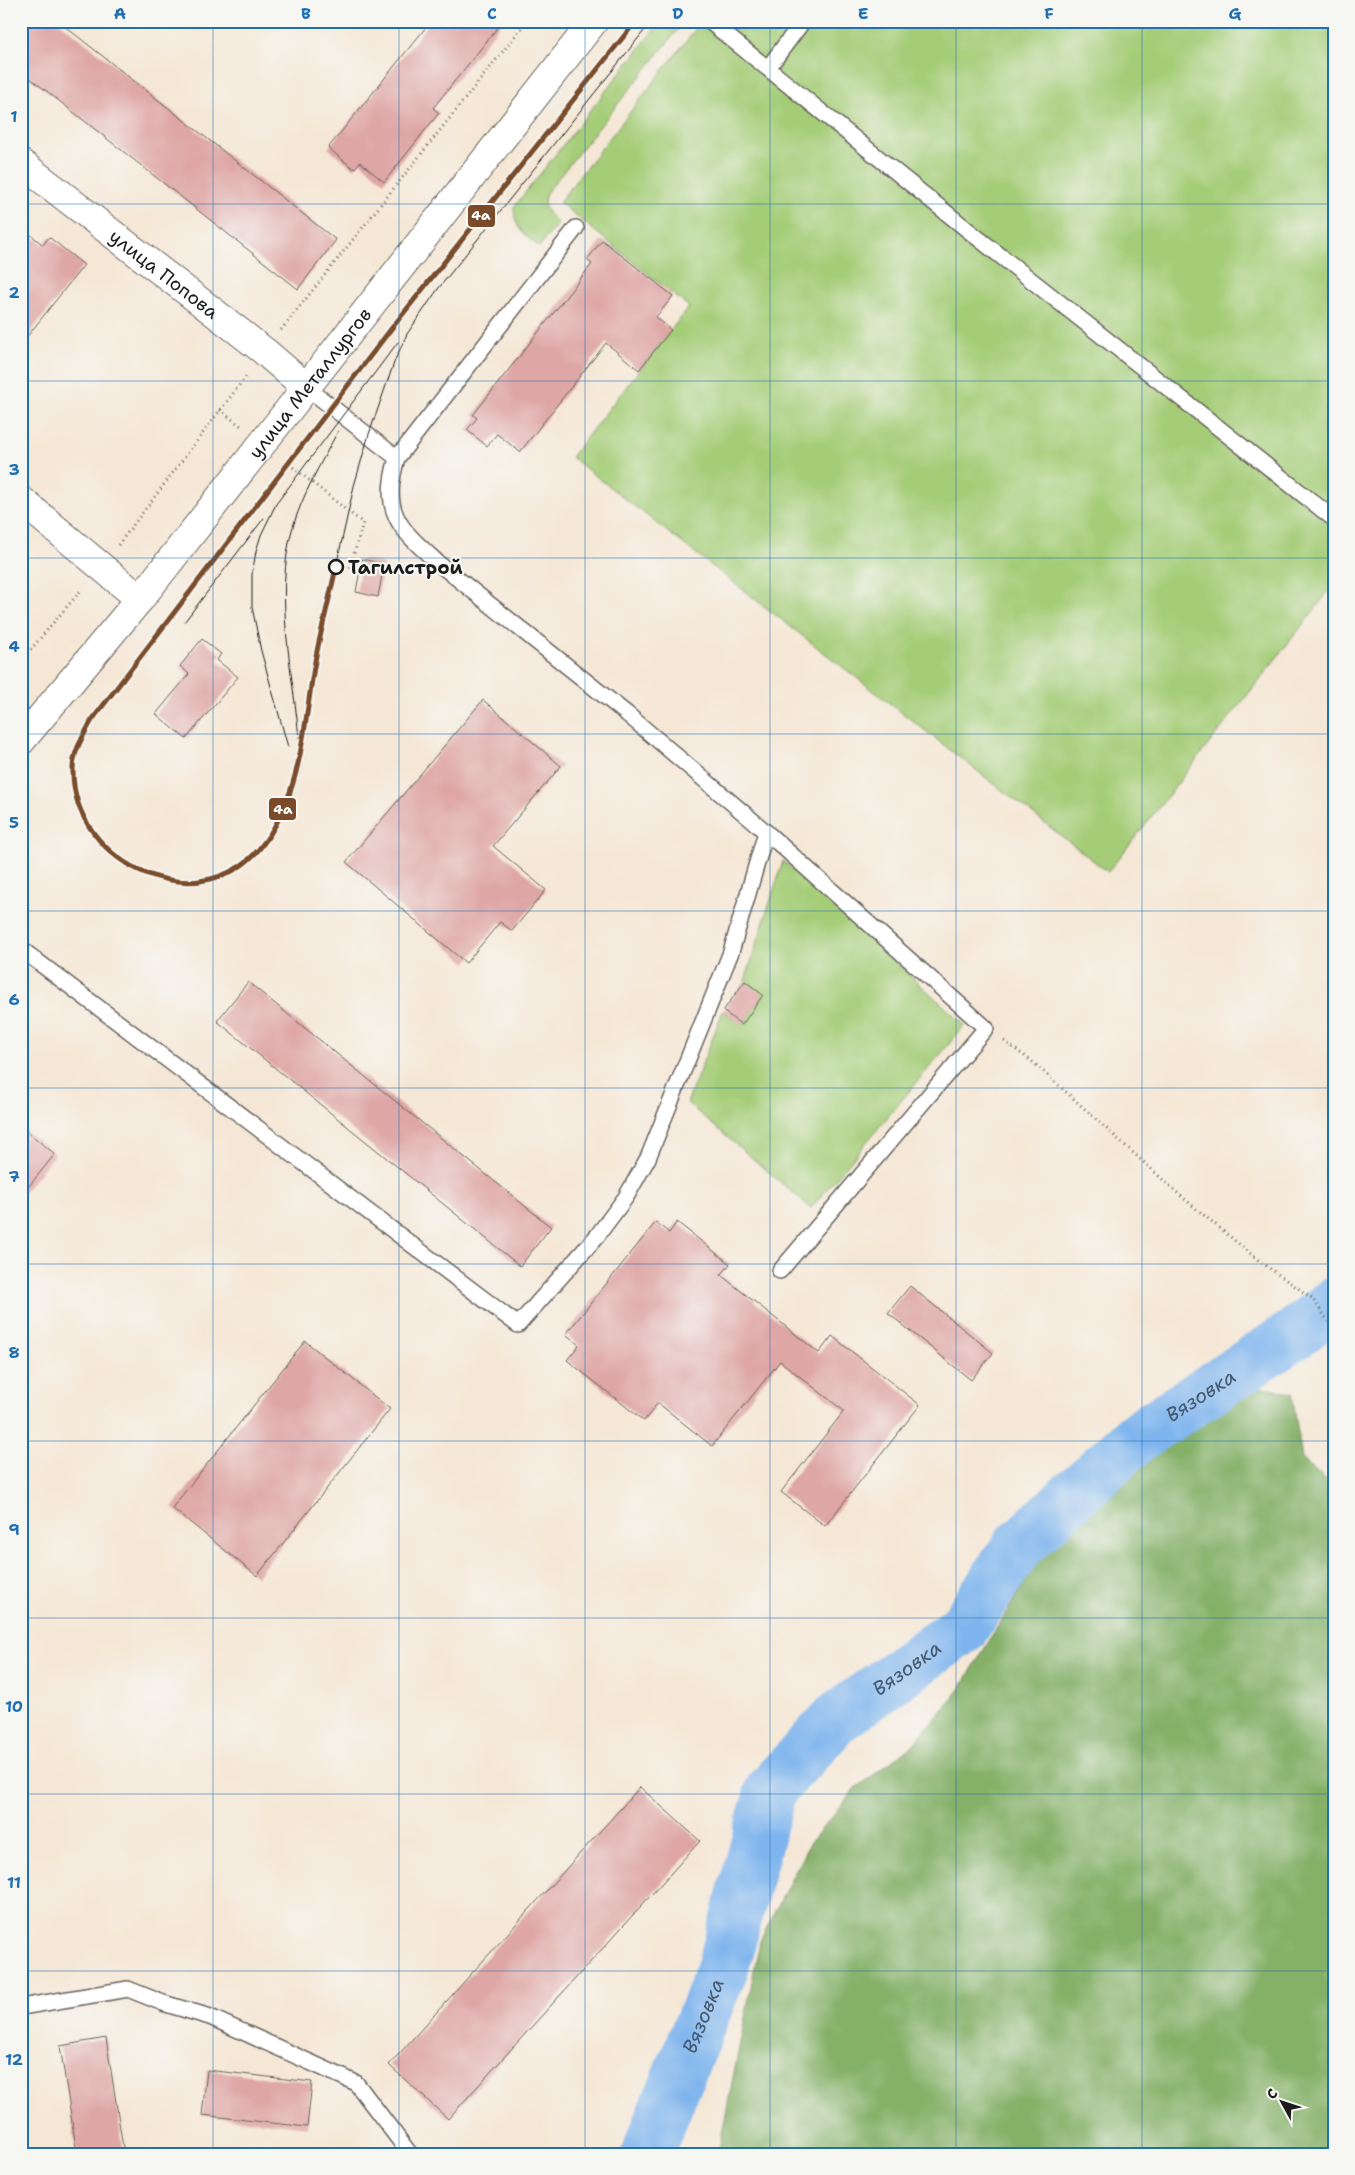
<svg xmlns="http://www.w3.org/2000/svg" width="1355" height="2175" viewBox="0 0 1355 2175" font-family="'Shantell Sans',sans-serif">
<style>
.green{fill:#a5cd78;stroke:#60744a}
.forest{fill:#84b068;stroke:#506642}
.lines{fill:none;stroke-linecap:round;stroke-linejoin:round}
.river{stroke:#7fb5ee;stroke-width:52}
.building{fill:#dea6a5}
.lane-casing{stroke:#68635d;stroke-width:18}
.street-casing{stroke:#68635d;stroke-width:30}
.secondary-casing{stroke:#68635d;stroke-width:30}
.path{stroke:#68635d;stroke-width:3;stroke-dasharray:1 4;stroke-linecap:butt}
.lane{stroke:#fff;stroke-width:15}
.street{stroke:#fff;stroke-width:28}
.secondary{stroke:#fff;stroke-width:28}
.tram{stroke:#1c1c1c;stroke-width:1}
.tram-1-casing{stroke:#f6f6f2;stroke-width:9}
.tram-1{stroke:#7a4b2a;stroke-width:5}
.grid{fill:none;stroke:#1f6fb2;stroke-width:1;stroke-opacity:0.55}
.stop-dot{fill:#f6f6f2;stroke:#1c1c1c;stroke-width:2.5}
.labels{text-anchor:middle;stroke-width:4.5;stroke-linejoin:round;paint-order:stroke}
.street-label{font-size:19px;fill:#1c1c1c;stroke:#f6f6f2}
.stop-label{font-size:19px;font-weight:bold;fill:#1c1c1c;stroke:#f6f6f2;text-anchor:start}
.water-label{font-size:20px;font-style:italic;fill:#445970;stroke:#f6f6f2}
.line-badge{stroke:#f6f6f2;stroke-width:2}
.badge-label{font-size:14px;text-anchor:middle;font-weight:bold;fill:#fff}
.neatline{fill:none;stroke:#1f6fb2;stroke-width:2}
.grid-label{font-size:16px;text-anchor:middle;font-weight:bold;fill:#1f6fb2}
</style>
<rect width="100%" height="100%" fill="#f6f6f2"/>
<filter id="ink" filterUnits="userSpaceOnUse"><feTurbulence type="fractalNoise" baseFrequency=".02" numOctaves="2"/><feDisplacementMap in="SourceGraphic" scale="10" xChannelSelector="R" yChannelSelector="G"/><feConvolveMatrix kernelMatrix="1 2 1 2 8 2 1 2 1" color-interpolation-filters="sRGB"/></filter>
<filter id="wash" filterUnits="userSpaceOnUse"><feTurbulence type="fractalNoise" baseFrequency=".0096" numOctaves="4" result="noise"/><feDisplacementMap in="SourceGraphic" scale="20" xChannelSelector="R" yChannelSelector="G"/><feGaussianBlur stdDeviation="1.12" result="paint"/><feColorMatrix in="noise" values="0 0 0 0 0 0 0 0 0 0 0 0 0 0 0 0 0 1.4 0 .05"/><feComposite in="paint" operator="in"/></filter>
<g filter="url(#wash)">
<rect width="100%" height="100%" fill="#f5e7d5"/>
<g class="green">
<path d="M 661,21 L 684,22 L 546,193 C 541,208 548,213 558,223 L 539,247 C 523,233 515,230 514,207 Z"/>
<path d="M 702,21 L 1334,21 L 1334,585 L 1108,872 L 571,457 L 689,307 L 559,202 Z"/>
<path d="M 783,861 L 965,1025 L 811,1208 L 687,1103 L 723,1011 L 742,1024 L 763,995 L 745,981 Z"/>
</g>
<path class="forest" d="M 1248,1385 L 1292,1393 L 1302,1459 L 1334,1488 L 1334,2154 L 718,2154 L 760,1941 L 809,1844 L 855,1789 L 912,1746 L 960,1689 L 1069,1509 L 1145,1461 L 1213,1405 Z"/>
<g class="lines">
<path class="river" id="s1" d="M 647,2154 L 723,1967 L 771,1789 L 837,1718 L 963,1628 L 1018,1546 L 1137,1437 L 1295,1334 L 1334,1303"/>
</g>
<g id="blocks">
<g class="building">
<path d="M 21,21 L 58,21 L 336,240 L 298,289 L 21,71 Z"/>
<path d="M 431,21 L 503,21 L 433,108 L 439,113 L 384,182 L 360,162 L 354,169 L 328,148 Z"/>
<path d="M 31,235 L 43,245 L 49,237 L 84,265 L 21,344 L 21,248 Z"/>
<path d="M 602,240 L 673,296 L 656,317 L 671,330 L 639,370 L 606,343 L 520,452 L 497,434 L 487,446 L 467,430 L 477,418 L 473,415 L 592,264 L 587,260 Z"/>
<path d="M 362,559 L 384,564 L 378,597 L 356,592 Z"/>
<path d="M 202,639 L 221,654 L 217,660 L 238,677 L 186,739 L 156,714 L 189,674 L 180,666 Z"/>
<path d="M 483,700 L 561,766 L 493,846 L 546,890 L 512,931 L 500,922 L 466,963 L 346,862 Z"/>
<path d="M 745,981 L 763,995 L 742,1025 L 723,1011 Z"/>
<path d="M 248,982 L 551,1227 L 520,1266 L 217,1021 Z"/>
<path d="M 21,1127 L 55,1154 L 21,1196 Z"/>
<path d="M 656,1222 L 669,1233 L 677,1222 L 730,1264 L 721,1275 L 819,1353 L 832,1336 L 920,1405 L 825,1526 L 781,1492 L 844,1411 L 780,1361 L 712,1446 L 658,1403 L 644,1421 L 567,1360 L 579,1345 L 566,1334 Z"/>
<path d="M 910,1286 L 993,1353 L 971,1380 L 888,1313 Z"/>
<path d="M 305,1341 L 390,1409 L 257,1576 L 172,1508 Z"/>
<path d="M 640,1787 L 700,1841 L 448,2119 L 389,2065 Z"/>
<path d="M 106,2038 L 124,2154 L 77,2154 L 60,2046 Z"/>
<path d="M 207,2070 L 312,2082 L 307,2127 L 202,2115 Z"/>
</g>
</g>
</g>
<g filter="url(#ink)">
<use href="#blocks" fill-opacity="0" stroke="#68635d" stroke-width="1"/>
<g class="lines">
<defs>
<g id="lane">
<path d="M 709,21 L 969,231 L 1334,519"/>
<path d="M 768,68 L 803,21"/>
<path d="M 306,387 L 397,458 L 576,228"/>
<path d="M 397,458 C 381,513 399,528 438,563 L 627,714 L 766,832 L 986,1028 L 780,1271"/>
<path d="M 21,949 L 518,1325 L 597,1236 L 626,1197 L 648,1158 L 731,952 L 766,832"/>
<path d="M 21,2007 L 128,1989 L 163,2003 L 210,2017 L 356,2083 L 410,2154"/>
</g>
<g id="street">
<path id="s2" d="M 21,163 L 264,351 L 306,387"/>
<path d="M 21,500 L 140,599"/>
</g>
<g id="secondary">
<path id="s3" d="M 21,741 L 140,599 L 594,21"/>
</g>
</defs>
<use href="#lane" class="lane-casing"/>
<use href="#street" class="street-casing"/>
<use href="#secondary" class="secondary-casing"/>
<g class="path">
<path d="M 281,330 L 527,21"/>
<path d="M 220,410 L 241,426"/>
<path d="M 285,461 L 363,523 L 349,571"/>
<path d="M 118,545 L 247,375"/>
<path d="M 21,661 L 82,589"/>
<path d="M 21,776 L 27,769"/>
<path d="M 1004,1041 L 1034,1063 L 1182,1197 L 1262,1263 L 1312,1298 L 1334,1329"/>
</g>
<use href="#lane" class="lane"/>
<use href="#street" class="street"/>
<use href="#secondary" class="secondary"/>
<g class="tram">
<path d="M 336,567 L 354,486 L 369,434 L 395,360 L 407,334 L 438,289 L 652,21"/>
<path d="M 185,621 L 264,518"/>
<path d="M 288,747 L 261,651 L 252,607 L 252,575 L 256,551 L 261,535 L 276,504 L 398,342"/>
<path d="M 299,758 L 299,738 C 293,673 274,595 292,530 C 302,495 321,463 338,431"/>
</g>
<defs>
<path id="tram-1" d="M 336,567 C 330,597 322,626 316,656 C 304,718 304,786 266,840 C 207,926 71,867 73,769 C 73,751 84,735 92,720 L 391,329 L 636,21"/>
</defs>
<use href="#tram-1" class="tram-1-casing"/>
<use href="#tram-1" class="tram-1"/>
</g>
</g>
<path class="grid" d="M 213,21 L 213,2154M 399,21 L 399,2154M 585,21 L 585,2154M 770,21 L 770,2154M 956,21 L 956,2154M 1142,21 L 1142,2154M 21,204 L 1334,204M 21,381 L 1334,381M 21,558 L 1334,558M 21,734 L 1334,734M 21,911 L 1334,911M 21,1088 L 1334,1088M 21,1264 L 1334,1264M 21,1441 L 1334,1441M 21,1618 L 1334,1618M 21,1794 L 1334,1794M 21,1971 L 1334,1971"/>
<circle class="stop-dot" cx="336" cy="567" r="7"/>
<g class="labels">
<g class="street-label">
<text dy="7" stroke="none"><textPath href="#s2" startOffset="181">улица Попова</textPath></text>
<text dy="7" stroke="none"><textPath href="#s3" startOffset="460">улица Металлургов</textPath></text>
</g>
<g class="stop-label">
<text x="348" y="574">Тагилстрой</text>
</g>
<g class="water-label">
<text dy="7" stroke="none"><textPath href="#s1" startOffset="974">Вязовка</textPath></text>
<text dy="7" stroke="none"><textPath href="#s1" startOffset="569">Вязовка</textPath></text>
<text dy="7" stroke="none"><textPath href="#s1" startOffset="149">Вязовка</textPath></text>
</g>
</g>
<g class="line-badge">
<rect x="467" y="204" width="29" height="24" rx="5" fill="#7a4b2a"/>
<rect x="268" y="797" width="29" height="24" rx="5" fill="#7a4b2a"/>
</g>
<g class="badge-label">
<text x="481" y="220">4а</text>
<text x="283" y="814">4а</text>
</g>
<rect width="1355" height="2175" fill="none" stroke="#f6f6f2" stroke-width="55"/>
<g transform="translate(1282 2102) rotate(310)" stroke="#f6f6f2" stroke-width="4" paint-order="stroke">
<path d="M0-4L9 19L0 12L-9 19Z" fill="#1c1c1c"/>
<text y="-8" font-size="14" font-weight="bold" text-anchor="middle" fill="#1c1c1c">С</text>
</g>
<rect x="28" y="28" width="1300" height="2120" class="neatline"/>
<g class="grid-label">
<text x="120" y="19">A</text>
<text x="306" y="19">B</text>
<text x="492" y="19">C</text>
<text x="678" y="19">D</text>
<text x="863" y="19">E</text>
<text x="1049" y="19">F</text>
<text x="1235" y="19">G</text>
<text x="14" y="122">1</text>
<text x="14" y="298">2</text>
<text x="14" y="475">3</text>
<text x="14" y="652">4</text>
<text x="14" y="828">5</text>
<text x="14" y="1005">6</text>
<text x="14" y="1182">7</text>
<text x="14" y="1358">8</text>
<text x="14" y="1535">9</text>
<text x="14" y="1712">10</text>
<text x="14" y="1888">11</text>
<text x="14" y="2065">12</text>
</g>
</svg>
